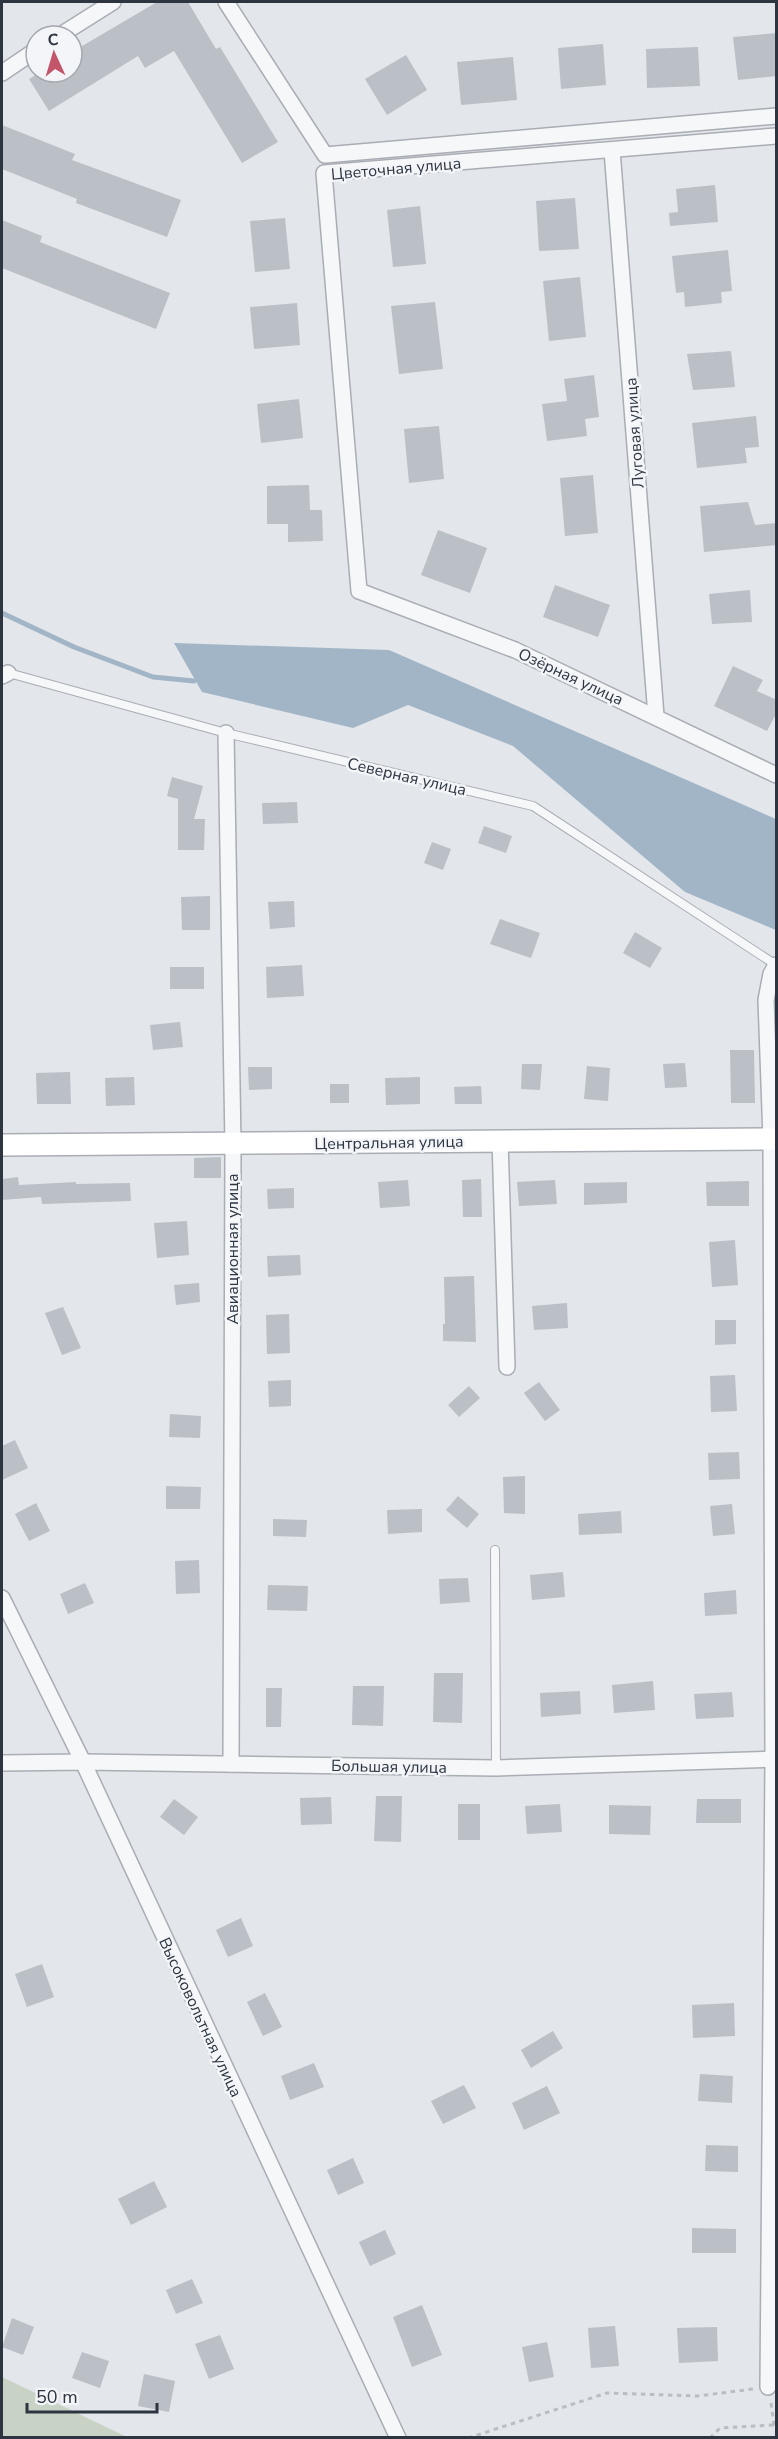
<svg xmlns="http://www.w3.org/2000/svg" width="778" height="2439" viewBox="0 0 778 2439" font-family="'Nunito Sans',sans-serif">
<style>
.green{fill:#c9d3c5}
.water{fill:#a2b5c6}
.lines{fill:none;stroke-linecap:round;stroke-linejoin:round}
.stream{stroke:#a2b5c6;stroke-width:5}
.building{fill:#bbc0c7}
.lane-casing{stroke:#a9adb4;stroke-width:10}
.street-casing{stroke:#a9adb4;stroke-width:18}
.secondary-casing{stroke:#a9adb4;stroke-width:24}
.path{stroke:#babdc2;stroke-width:3;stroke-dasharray:4.5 4.5;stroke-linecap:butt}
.lane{stroke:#f6f7f9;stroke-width:8}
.street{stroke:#f6f7f9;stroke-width:15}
.secondary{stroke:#fff;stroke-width:21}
.labels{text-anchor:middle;stroke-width:5;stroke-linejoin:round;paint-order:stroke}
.street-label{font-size:16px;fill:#2d3541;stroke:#f3f5f8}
</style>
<rect width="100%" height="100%" fill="#e3e6ea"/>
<path class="green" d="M 2,2377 L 127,2437 L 2,2437 Z"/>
<path class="water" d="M 174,643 L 389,650 L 776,819 L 776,930 L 685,892 L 513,746 L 408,705 L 353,728 L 202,692 Z"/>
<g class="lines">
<path class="stream" d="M 2,613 L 74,647 L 153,677 L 194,681"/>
</g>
<g class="building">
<path d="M 157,2 L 188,2 L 216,49 L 220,47 L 278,142 L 242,163 L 174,51 L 145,68 L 138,56 L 49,111 L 29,79 L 41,72 L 72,72 L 72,52 Z"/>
<path d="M 777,33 L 777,76 L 738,80 L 733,37 Z"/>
<path d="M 603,44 L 606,85 L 561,89 L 558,48 Z"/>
<path d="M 698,47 L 700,86 L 647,88 L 646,49 Z"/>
<path d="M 406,55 L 427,90 L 387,115 L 365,79 Z"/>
<path d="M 513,57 L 517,100 L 461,105 L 457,62 Z"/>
<path d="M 2,125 L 75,154 L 72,160 L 181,200 L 167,237 L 76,203 L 77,199 L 2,169 Z"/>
<path d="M 715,185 L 718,222 L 670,226 L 669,213 L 678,212 L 676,189 Z"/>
<path d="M 575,198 L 579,249 L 539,251 L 536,201 Z"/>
<path d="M 420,206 L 426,264 L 393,267 L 387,210 Z"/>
<path d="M 285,218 L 290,269 L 255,272 L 250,221 Z"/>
<path d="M 2,220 L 42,236 L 40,242 L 170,293 L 156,329 L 2,268 Z"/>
<path d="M 728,250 L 732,291 L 721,292 L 722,303 L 685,307 L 684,292 L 676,293 L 672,256 Z"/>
<path d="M 580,277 L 586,337 L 549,341 L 543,281 Z"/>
<path d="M 435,302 L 443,369 L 399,374 L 391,306 Z"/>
<path d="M 297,303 L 300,345 L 254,349 L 250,307 Z"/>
<path d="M 731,351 L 735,387 L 693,390 L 687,354 Z"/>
<path d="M 594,375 L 599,417 L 585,419 L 587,436 L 547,441 L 542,404 L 567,401 L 564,379 Z"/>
<path d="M 299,399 L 303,438 L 261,443 L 257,404 Z"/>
<path d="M 756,416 L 759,447 L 745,448 L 747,463 L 697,468 L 692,423 Z"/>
<path d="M 439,426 L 444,479 L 409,483 L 404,429 Z"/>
<path d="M 593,475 L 598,533 L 565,536 L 560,478 Z"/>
<path d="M 309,485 L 310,510 L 322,510 L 323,541 L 288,542 L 288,524 L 267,524 L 267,486 Z"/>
<path d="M 748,502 L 755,525 L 777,523 L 777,545 L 704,552 L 700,506 Z"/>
<path d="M 438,530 L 487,548 L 470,593 L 421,575 Z"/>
<path d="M 555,585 L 610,605 L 598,637 L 543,617 Z"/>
<path d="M 750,590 L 752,622 L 712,624 L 709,594 Z"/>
<path d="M 733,666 L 763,680 L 757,691 L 777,700 L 777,712 L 767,731 L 714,706 Z"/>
<path d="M 172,777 L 203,786 L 194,819 L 205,819 L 204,850 L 178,850 L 178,799 L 167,796 Z"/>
<path d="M 297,802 L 298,823 L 263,824 L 262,803 Z"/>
<path d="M 484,826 L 512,836 L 506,853 L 478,843 Z"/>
<path d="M 432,842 L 451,849 L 443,870 L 424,863 Z"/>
<path d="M 210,896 L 210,930 L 182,930 L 181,897 Z"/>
<path d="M 294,901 L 295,927 L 270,929 L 268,902 Z"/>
<path d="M 500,919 L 540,933 L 531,958 L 490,944 Z"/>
<path d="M 635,932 L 662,948 L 650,968 L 623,953 Z"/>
<path d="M 302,965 L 304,996 L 267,998 L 266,967 Z"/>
<rect x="170" y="967" width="34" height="22"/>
<path d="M 180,1022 L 183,1047 L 153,1050 L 150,1025 Z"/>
<path d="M 730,1050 L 754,1050 L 755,1103 L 731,1103 Z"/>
<path d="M 685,1063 L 687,1087 L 665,1088 L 663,1064 Z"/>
<path d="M 522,1064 L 542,1064 L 540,1090 L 521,1089 Z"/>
<path d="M 587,1066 L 610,1068 L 608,1101 L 584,1099 Z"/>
<path d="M 248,1067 L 272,1067 L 272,1089 L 249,1090 Z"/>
<path d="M 70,1072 L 71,1104 L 37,1104 L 36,1073 Z"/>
<path d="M 134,1077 L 135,1105 L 106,1106 L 105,1078 Z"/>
<path d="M 420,1077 L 420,1104 L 386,1105 L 385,1078 Z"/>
<rect x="330" y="1084" width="19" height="19"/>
<path d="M 481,1086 L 482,1104 L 455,1104 L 454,1087 Z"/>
<path d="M 221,1157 L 221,1178 L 194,1178 L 194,1158 Z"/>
<path d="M 18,1177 L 19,1185 L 76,1182 L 76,1184 L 130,1183 L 131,1201 L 42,1204 L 41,1197 L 2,1200 L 2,1179 Z"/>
<path d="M 481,1179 L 482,1217 L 463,1217 L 462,1180 Z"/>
<path d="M 408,1180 L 410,1206 L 380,1208 L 378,1182 Z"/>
<path d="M 555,1180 L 557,1204 L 519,1206 L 517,1182 Z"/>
<path d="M 749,1181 L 749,1206 L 707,1206 L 706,1182 Z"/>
<path d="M 627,1182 L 627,1203 L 584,1205 L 584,1183 Z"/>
<path d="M 294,1188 L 294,1208 L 268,1209 L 267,1189 Z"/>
<path d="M 187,1221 L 189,1255 L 157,1258 L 154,1223 Z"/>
<path d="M 735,1240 L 738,1285 L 712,1287 L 709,1242 Z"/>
<path d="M 300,1255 L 301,1275 L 268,1277 L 267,1256 Z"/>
<path d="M 474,1276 L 476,1342 L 443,1341 L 443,1324 L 445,1324 L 444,1277 Z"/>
<path d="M 199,1283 L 200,1302 L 176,1305 L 174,1285 Z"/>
<path d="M 567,1303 L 568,1328 L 534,1330 L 532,1306 Z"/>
<path d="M 63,1307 L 81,1348 L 62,1355 L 45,1313 Z"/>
<path d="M 289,1314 L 290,1353 L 267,1354 L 266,1315 Z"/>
<path d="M 715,1320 L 736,1320 L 736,1344 L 715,1345 Z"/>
<path d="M 735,1375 L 737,1411 L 711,1412 L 710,1376 Z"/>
<path d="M 291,1380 L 291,1406 L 269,1407 L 268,1381 Z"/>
<path d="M 539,1382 L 560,1410 L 545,1421 L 524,1393 Z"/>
<path d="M 469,1386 L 480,1398 L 459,1417 L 448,1405 Z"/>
<path d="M 170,1414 L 201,1416 L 200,1438 L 169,1437 Z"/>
<path d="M 15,1440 L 28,1468 L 2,1480 L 2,1446 Z"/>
<path d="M 739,1452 L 740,1479 L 709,1480 L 708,1453 Z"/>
<path d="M 525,1476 L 525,1514 L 504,1513 L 503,1477 Z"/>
<path d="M 166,1486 L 201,1487 L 200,1509 L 166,1509 Z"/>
<path d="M 458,1496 L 479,1514 L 467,1528 L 446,1510 Z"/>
<path d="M 36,1503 L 50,1531 L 29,1541 L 15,1514 Z"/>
<path d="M 732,1504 L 735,1534 L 713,1536 L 710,1506 Z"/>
<path d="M 422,1509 L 422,1532 L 388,1534 L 387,1510 Z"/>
<path d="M 621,1511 L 622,1533 L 579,1535 L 578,1514 Z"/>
<path d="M 273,1519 L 307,1520 L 306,1537 L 273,1536 Z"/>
<path d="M 199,1560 L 200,1593 L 176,1594 L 175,1561 Z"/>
<path d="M 563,1572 L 565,1597 L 532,1600 L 530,1575 Z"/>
<path d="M 468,1578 L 470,1602 L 440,1604 L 439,1579 Z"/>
<path d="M 85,1583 L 94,1603 L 68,1614 L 60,1594 Z"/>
<path d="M 268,1585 L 308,1586 L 307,1611 L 267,1610 Z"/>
<path d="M 736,1590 L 737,1614 L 705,1616 L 704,1593 Z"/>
<path d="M 434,1673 L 463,1673 L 462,1723 L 433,1722 Z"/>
<path d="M 653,1681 L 655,1710 L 614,1713 L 612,1685 Z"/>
<path d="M 353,1686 L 384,1686 L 383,1726 L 352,1725 Z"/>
<path d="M 266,1688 L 282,1688 L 281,1727 L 266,1727 Z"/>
<path d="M 580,1691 L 581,1714 L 541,1717 L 540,1693 Z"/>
<path d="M 732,1692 L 734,1717 L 696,1719 L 694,1694 Z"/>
<path d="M 376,1796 L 402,1796 L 401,1842 L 374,1841 Z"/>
<path d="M 331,1797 L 332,1824 L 301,1825 L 300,1798 Z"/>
<path d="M 174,1799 L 198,1817 L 184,1835 L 160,1817 Z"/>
<path d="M 697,1799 L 741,1799 L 741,1823 L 696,1823 Z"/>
<rect x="458" y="1804" width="22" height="36"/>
<path d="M 560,1804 L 562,1832 L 527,1834 L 525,1806 Z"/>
<path d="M 609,1805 L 651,1806 L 650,1835 L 609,1834 Z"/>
<path d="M 241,1918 L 253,1946 L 228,1957 L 216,1930 Z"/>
<path d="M 42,1964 L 54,1997 L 27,2007 L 15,1974 Z"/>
<path d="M 265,1993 L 282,2027 L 263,2036 L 247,2002 Z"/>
<path d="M 734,2003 L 735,2036 L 693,2038 L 692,2005 Z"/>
<path d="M 553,2031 L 563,2048 L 531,2068 L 521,2050 Z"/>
<path d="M 314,2063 L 324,2087 L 290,2100 L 281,2076 Z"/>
<path d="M 700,2074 L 733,2076 L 732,2103 L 698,2101 Z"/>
<path d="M 464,2085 L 476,2108 L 443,2124 L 431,2101 Z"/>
<path d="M 547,2086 L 560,2113 L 524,2130 L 512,2103 Z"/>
<path d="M 706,2145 L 738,2146 L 738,2172 L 705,2171 Z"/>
<path d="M 353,2158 L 364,2183 L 338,2195 L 327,2170 Z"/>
<path d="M 154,2181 L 167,2207 L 131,2225 L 118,2199 Z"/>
<path d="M 692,2228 L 736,2229 L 736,2253 L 692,2253 Z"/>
<path d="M 385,2230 L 396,2254 L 370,2266 L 359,2242 Z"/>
<path d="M 192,2279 L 203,2303 L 176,2314 L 166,2290 Z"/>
<path d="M 422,2305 L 442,2355 L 412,2367 L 393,2317 Z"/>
<path d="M 12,2318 L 34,2327 L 23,2355 L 2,2347 Z"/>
<path d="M 615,2326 L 619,2366 L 591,2368 L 588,2328 Z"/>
<path d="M 717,2327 L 718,2361 L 679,2363 L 677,2328 Z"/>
<path d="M 220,2335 L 234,2369 L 209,2379 L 195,2344 Z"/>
<path d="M 547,2342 L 554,2377 L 529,2382 L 522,2347 Z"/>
<path d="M 82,2352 L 109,2361 L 100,2388 L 72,2378 Z"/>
<path d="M 144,2374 L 175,2381 L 169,2412 L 138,2406 Z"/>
</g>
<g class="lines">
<defs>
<g id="lane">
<path d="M 5,672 L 226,733 L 533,806 L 776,965"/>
<path d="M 495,1550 L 496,1768"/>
</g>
<g id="street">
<path d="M 226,2 L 325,155 L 776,116"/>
<path d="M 59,36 L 113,2"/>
<path d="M 2,73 L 36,50"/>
<path d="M 776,136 L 324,173 L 359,591 L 515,650 L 776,775"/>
<path d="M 612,150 L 656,716"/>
<path d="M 2,676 L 8,673"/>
<path d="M 226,733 L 233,1144 L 231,1764"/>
<path d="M 500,1140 L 507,1367"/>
<path d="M 2,1598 L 83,1762 L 398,2438"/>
<path d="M 2,1763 L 83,1762 L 496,1768 L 776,1759"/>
<path d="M 768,2387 L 773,1759 L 771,1139 L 766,1000 L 771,974 L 776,965"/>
</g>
<path id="secondary" d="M 2,1145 L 776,1139"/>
</defs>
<use href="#lane" class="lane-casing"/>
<use href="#street" class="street-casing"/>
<use href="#secondary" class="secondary-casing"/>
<g class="path">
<path d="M 771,2403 L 774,2425 L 776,2426"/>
<path d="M 468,2438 L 607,2393 L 698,2396 L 753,2389"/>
<path d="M 710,2438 L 720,2428 L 774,2425"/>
</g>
<use href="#lane" class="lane"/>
<use href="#street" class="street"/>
<use href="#secondary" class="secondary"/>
</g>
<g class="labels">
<g class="street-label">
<text transform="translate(396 168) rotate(-5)" y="6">Цветочная улица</text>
<text transform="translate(634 433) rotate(-94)" y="6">Луговая улица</text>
<text transform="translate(571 676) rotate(25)" y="6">Озёрная улица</text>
<text transform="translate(407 776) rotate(13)" y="6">Северная улица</text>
<text transform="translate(389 1142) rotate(-1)" y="6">Центральная улица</text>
<text transform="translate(232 1249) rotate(-90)" y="6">Авиационная улица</text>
<text transform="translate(389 1766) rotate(1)" y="6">Большая улица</text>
<text transform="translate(201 2017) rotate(65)" y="6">Высоковольтная улица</text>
</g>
</g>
<rect width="778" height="2439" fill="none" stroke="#2d3541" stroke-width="6"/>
<g transform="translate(54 54) rotate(356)"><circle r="28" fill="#f3f5f8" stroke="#a4a8af" stroke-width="1.5"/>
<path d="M0-4.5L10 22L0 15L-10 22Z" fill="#c2556a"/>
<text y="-9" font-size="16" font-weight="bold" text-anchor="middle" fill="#2d3541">С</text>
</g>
<path d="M27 2403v9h130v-9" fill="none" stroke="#2d3541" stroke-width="3"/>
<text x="36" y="2403" font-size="18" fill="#2d3541" stroke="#f3f5f8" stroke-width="4.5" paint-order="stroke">50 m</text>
</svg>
